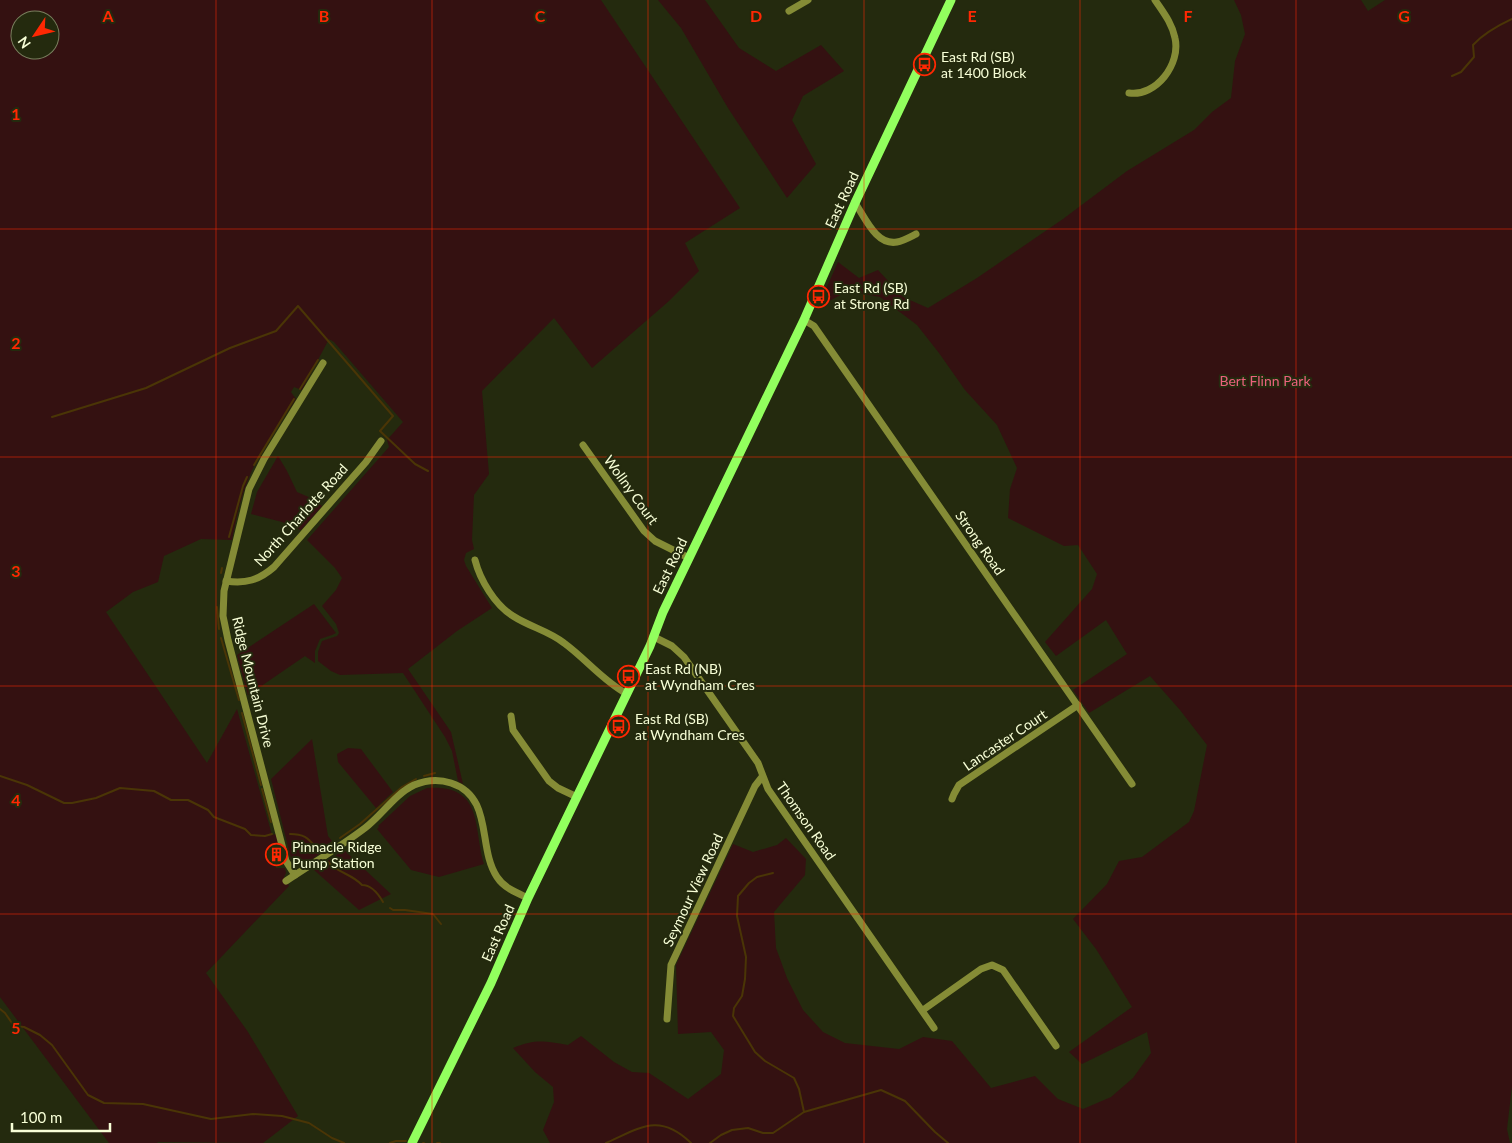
<svg xmlns="http://www.w3.org/2000/svg" width="1512" height="1143" viewBox="0 0 1512 1143" font-family="Lato,sans-serif">
<style>
.green{fill:#341111;fill-rule:evenodd}
.lines{fill:none;stroke-linecap:round;stroke-linejoin:round}
.stream{stroke:#4a3506;stroke-width:2}
.minor{stroke:#858c36;stroke-width:7}
.major{stroke:#92ff5e;stroke-width:9}
.grid{fill:none;stroke:#ff2803;stroke-width:1;stroke-opacity:0.55}
.labels{text-anchor:middle;stroke-width:4;stroke-linejoin:round;paint-order:stroke}
.poi-label{font-size:14px;fill:#f8ffd7;stroke:#242a0e;text-anchor:start}
.street-label{font-size:14px;fill:#f8ffd7;stroke:#242a0e}
.park-label{font-size:14px;fill:#ea617d;stroke:#242a0e}
.grid-label{font-size:16px;text-anchor:middle;font-weight:bold;fill:#ff2803;stroke:#242a0e;stroke-width:4;stroke-linejoin:round;paint-order:stroke}
</style>
<rect width="100%" height="100%" fill="#242a0e"/>
<g class="green">
<path d="M 0,0 L 601,0 L 740,208 L 685,243 L 699,271 L 669,301 L 592,368 L 554,318 L 482,391 L 489,474 L 474,495 L 472,540 L 474,549 L 466,553 L 464,560 L 466,566 L 492,608 L 457,631 L 408,669 L 451,732 L 463,784 L 458,781 L 452,751 L 445,737 L 403,673 L 340,675 L 331,671 L 318,661 L 318,652 L 322,641 L 337,636 L 339,633 L 336,624 L 322,606 L 336,590 L 342,578 L 335,568 L 307,540 L 389,447 L 387,440 L 403,422 L 334,342 L 329,339 L 302,390 L 294,387 L 291,392 L 296,399 C 279,425 259,451 248,480 C 240,499 236,520 232,540 L 201,539 L 164,556 L 158,582 L 133,592 L 106,612 L 207,763 L 237,709 L 272,835 L 276,834 L 279,847 L 270,850 L 273,864 L 275,864 L 276,868 L 285,868 L 286,873 L 284,877 L 289,886 L 206,973 L 248,1032 L 298,1116 L 263,1143 L 158,1142 L 157,1143 L 109,1143 L 0,997 ZM 20,20 L 50,20 L 50,50 L 20,50 Z"/>
<path d="M 658,0 L 705,0 L 739,48 L 776,71 L 821,45 L 844,71 L 803,96 L 792,120 L 816,164 L 787,198 L 728,108 L 681,28 Z"/>
<path d="M 1234,0 L 1361,0 L 1368,11 L 1385,0 L 1512,0 L 1512,1086 L 1507,1129 L 1510,1143 L 550,1143 L 543,1130 L 554,1102 L 553,1087 L 535,1072 L 513,1048 C 536,1039 543,1041 568,1045 L 581,1036 L 614,1062 L 632,1072 L 649,1073 L 688,1099 L 721,1074 L 724,1050 L 711,1032 L 678,1034 L 676,965 L 733,844 L 753,852 L 777,845 L 786,838 L 806,859 L 805,875 L 774,912 L 776,948 L 787,978 L 803,1010 L 823,1032 L 845,1043 L 899,1049 L 923,1037 L 952,1041 L 991,1088 L 1035,1076 L 1058,1099 L 1083,1109 L 1111,1097 L 1133,1078 L 1151,1053 L 1147,1032 L 1082,1064 L 1069,1052 L 1132,1007 L 1096,949 L 1073,919 L 1107,884 L 1119,861 L 1142,857 L 1189,822 L 1194,811 L 1207,745 L 1180,710 L 1150,676 L 1089,713 L 1073,690 L 1127,654 L 1106,620 L 1056,656 L 1045,642 L 1092,589 L 1097,574 L 1078,545 L 1064,546 L 1008,518 L 1010,489 L 1017,468 L 997,425 L 965,390 L 939,353 L 917,325 L 880,297 L 848,291 L 818,307 L 838,262 L 859,278 L 878,270 L 903,297 L 928,308 L 977,278 L 1063,219 L 1127,171 L 1194,130 L 1212,112 L 1231,98 L 1235,61 L 1245,34 L 1241,15 Z"/>
<path d="M 278,456 L 287,471 L 297,492 L 311,498 L 322,506 L 301,530 L 282,522 L 251,514 L 257,492 Z"/>
<path d="M 314,604 L 336,633 L 332,635 L 320,639 L 315,651 L 315,663 L 305,656 L 248,695 L 237,655 Z"/>
<path d="M 312,739 L 328,836 L 332,841 L 323,847 L 325,850 L 305,864 L 304,863 L 299,865 L 295,864 L 291,858 L 271,779 Z"/>
<path d="M 348,748 L 361,749 L 393,792 L 376,808 L 338,762 L 337,754 Z"/>
<path d="M 427,788 C 484,784 473,827 484,864 L 439,877 L 411,870 L 377,829 L 379,827 L 378,826 L 410,796 Z"/>
<path d="M 344,850 L 391,894 L 359,910 L 314,870 Z"/>
</g>
<g class="lines">
<g class="stream">
<path d="M 1452,76 L 1461,72 L 1474,57 L 1473,45 C 1484,33 1497,26 1512,19"/>
<path d="M 300,389 L 318,360"/>
<path d="M 52,417 L 146,388 L 230,348 L 276,331 L 298,306 L 393,416 L 380,431 L 415,464 L 428,471"/>
<path d="M 254,465 L 294,399"/>
<path d="M 229,537 L 243,486 L 247,477"/>
<path d="M 221,573 L 222,568"/>
<path d="M 217,607 L 219,629"/>
<path d="M 221,638 L 239,700"/>
<path d="M 242,713 L 261,785"/>
<path d="M 0,776 L 27,785 L 64,803 L 72,803 L 96,798 L 120,788 L 154,791 L 171,800 L 188,800 L 208,810 L 214,817 L 245,829 L 251,835 L 265,836 L 272,834"/>
<path d="M 424,776 L 435,773"/>
<path d="M 262,789 L 271,822"/>
<path d="M 290,834 C 303,834 308,837 316,848"/>
<path d="M 340,838 L 360,824 L 402,787 L 416,779"/>
<path d="M 325,848 L 333,843"/>
<path d="M 328,862 C 338,873 352,874 362,885 C 372,885 379,895 383,902"/>
<path d="M 773,873 L 757,877 L 749,883 L 738,896 L 737,916 L 746,957 L 745,979 L 742,996 L 734,1008 L 733,1016 L 755,1052 L 765,1061 L 794,1078 L 799,1089 L 804,1112"/>
<path d="M 390,908 L 393,910 L 405,910 L 433,914 L 441,924"/>
<path d="M 0,1009 L 5,1013 L 14,1026 L 24,1027 L 40,1035 L 52,1045 L 88,1095 L 104,1103 L 143,1104 L 211,1119 L 253,1114 L 282,1116 L 309,1123 L 332,1138 L 344,1143"/>
<path d="M 390,1143 L 396,1141 L 406,1141"/>
<path d="M 423,1143 L 424,1143"/>
<path d="M 437,1143 L 440,1143"/>
<path d="M 606,1143 C 640,1128 659,1112 691,1143"/>
<path d="M 710,1143 L 721,1135 L 732,1130 L 748,1128 L 763,1133 L 773,1133 L 804,1112 L 881,1090 L 905,1101 L 935,1132 L 948,1143"/>
</g>
<g class="minor">
<path d="M 789,11 L 808,0"/>
<path d="M 1129,93 C 1156,97 1181,64 1175,38 C 1172,23 1163,12 1155,0"/>
<path d="M 855,203 C 865,217 876,246 897,242 C 903,241 910,237 916,234"/>
<path d="M 804,320 L 814,326 L 1132,784"/>
<path d="M 583,445 L 644,531 L 655,541 L 689,558"/>
<path d="M 475,560 C 480,580 495,605 513,616 C 530,627 549,631 564,643 C 586,659 603,681 627,694"/>
<path d="M 226,581 C 246,584 259,580 274,567 L 366,462 L 381,441"/>
<path d="M 654,637 L 672,646 L 684,657 L 758,763 L 768,789 L 934,1028"/>
<path d="M 511,716 L 513,730 L 549,781 L 558,788 L 577,797"/>
<path d="M 952,799 L 954,794 L 959,785 L 1078,705"/>
<path d="M 295,875 L 286,861 L 283,849 L 228,640 L 223,616 L 224,591 L 249,489 L 264,459 L 323,363"/>
<path d="M 286,881 C 313,863 340,847 365,828 C 382,815 395,794 414,785 C 426,780 439,779 451,783 C 494,797 477,847 497,877 C 504,888 517,893 528,898"/>
<path d="M 923,1010 L 981,969 L 992,965 L 1003,970 L 1056,1046"/>
<path d="M 667,1019 L 671,965 L 755,786 L 762,777"/>
</g>
<path class="major" d="M 412,1143 L 491,983 L 528,898 L 650,646 L 663,612 L 804,320 L 855,203 L 951,0"/>
</g>
<path class="grid" d="M 216,0 L 216,1143M 432,0 L 432,1143M 648,0 L 648,1143M 864,0 L 864,1143M 1080,0 L 1080,1143M 1296,0 L 1296,1143M 0,229 L 1512,229M 0,457 L 1512,457M 0,686 L 1512,686M 0,914 L 1512,914"/>
<defs>
<symbol id="bus-ring" viewBox="-11 -11 22 22"><circle r="9.5" fill="#242a0e" stroke="#ff2803" stroke-width="1.5"/><path d="M-5-6H5V4H4V6H2V4H-2V6H-4V4H-5ZM-3.5-4V0h7V-4ZM-3.5 1.2v1.5H-2V1.2ZM2 1.2v1.5H3.5V1.2Z" fill="#ff2803"/></symbol>
<symbol id="building-ring" viewBox="-11 -11 22 22"><circle r="9.5" fill="#242a0e" stroke="#ff2803" stroke-width="1.5"/><path d="M-4-6H4V6H1V3H-1V6H-4ZM-2.5-4.3h1.7v1.8h-1.7ZM.8-4.3h1.7v1.8H.8ZM-2.5-1h1.7V.8h-1.7ZM.8-1h1.7V.8H.8Z" fill="#ff2803"/></symbol>
</defs>
<g fill-rule="evenodd">
<use href="#bus-ring" x="912" y="52" width="25" height="25"/>
<use href="#bus-ring" x="806" y="284" width="25" height="25"/>
<use href="#bus-ring" x="616" y="664" width="25" height="25"/>
<use href="#bus-ring" x="606" y="714" width="25" height="25"/>
<use href="#building-ring" x="264" y="842" width="25" height="25"/>
</g>
<g class="labels">
<g class="poi-label">
<text x="941" y="62">East Rd (SB)<tspan x="941" dy="16">at 1400 Block</tspan></text>
<text x="834" y="293">East Rd (SB)<tspan x="834" dy="16">at Strong Rd</tspan></text>
<text x="645" y="674">East Rd (NB)<tspan x="645" dy="16">at Wyndham Cres</tspan></text>
<text x="635" y="724">East Rd (SB)<tspan x="635" dy="16">at Wyndham Cres</tspan></text>
<text x="292" y="852">Pinnacle Ridge<tspan x="292" dy="16">Pump Station</tspan></text>
</g>
<g class="street-label">
<text transform="translate(842 200) rotate(-65)" y="5">East Road</text>
<text transform="translate(631 490) rotate(54)" y="5">Wollny Court</text>
<text transform="translate(301 515) rotate(-48)" y="5">North Charlotte Road</text>
<text transform="translate(980 543) rotate(55)" y="5">Strong Road</text>
<text transform="translate(670 566) rotate(-64)" y="5">East Road</text>
<text transform="translate(253 682) rotate(76)" y="5">Ridge Mountain Drive</text>
<text transform="translate(1005 740) rotate(-34)" y="5">Lancaster Court</text>
<text transform="translate(806 821) rotate(55)" y="5">Thomson Road</text>
<text transform="translate(693 890) rotate(-65)" y="5">Seymour View Road</text>
<text transform="translate(498 933) rotate(-66)" y="5">East Road</text>
</g>
<g class="park-label">
<text x="1265" y="386">Bert Flinn Park</text>
</g>
</g>
<g class="grid-label">
<text x="108" y="22">A</text>
<text x="324" y="22">B</text>
<text x="540" y="22">C</text>
<text x="756" y="22">D</text>
<text x="972" y="22">E</text>
<text x="1188" y="22">F</text>
<text x="1404" y="22">G</text>
<text x="16" y="120">1</text>
<text x="16" y="349">2</text>
<text x="16" y="577">3</text>
<text x="16" y="806">4</text>
<text x="16" y="1034">5</text>
</g>
<g transform="translate(35 35) rotate(235)"><circle r="24" fill="#242a0e" stroke="#797f5e"/>
<path d="M0-4L9 19L0 12L-9 19Z" fill="#ff2803"/>
<text y="-8" font-size="14" font-weight="bold" text-anchor="middle" fill="#f8ffd7">N</text>
</g>
<path d="M12 1123v8h98v-8" fill="none" stroke="#f8ffd7" stroke-width="2.5"/>
<text x="20" y="1123" font-size="15" fill="#f8ffd7" stroke="#242a0e" stroke-width="4" paint-order="stroke">100 m</text>
</svg>
